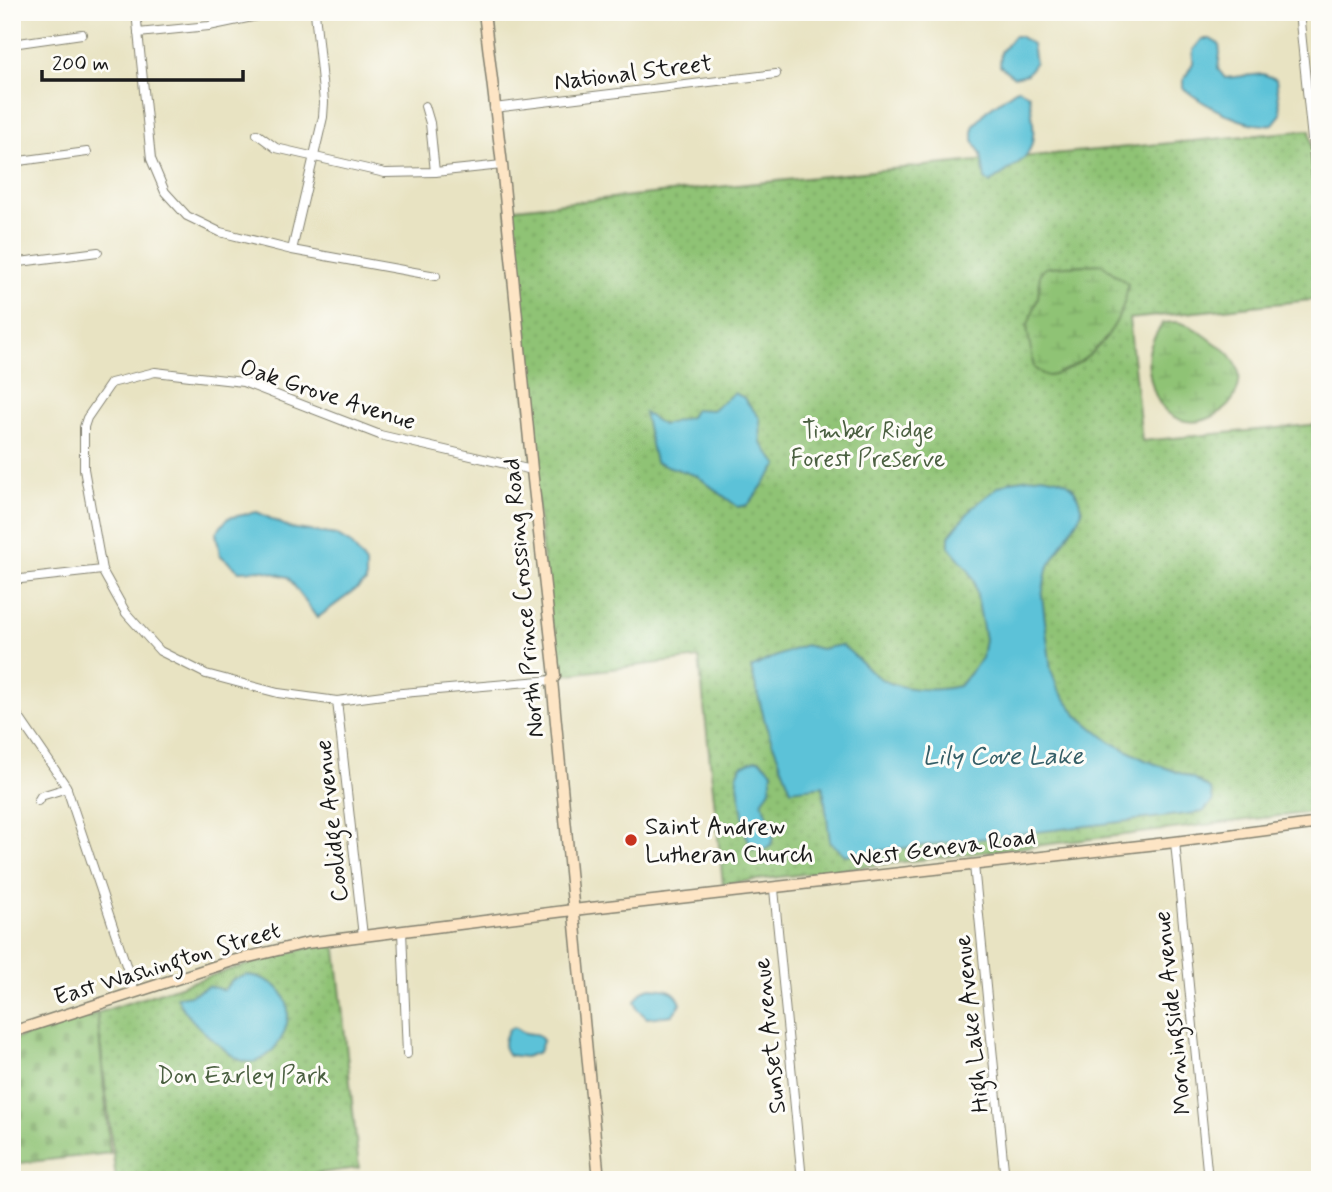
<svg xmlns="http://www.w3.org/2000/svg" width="1332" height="1192" viewBox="0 0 1332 1192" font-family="Mynerve,sans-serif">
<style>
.green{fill:url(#green-dots);stroke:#567048;stroke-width:2}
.wetland{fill:url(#wetland-marsh);stroke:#567048;stroke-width:2}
.cemetery{fill:url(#cemetery-stones);stroke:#567048;stroke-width:2}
.water{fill:#5bc2d8;stroke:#3c6f7a;stroke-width:2}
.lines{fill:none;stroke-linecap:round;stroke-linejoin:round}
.street-casing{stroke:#82806f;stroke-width:10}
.secondary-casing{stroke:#82806f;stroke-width:13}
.street{stroke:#fff;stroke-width:8}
.secondary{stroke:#fde5c5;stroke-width:10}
.poi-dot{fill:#c8321e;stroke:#fdfcf7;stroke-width:2.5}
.labels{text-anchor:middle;stroke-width:6;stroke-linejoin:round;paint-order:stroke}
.street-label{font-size:24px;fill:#1c1c1c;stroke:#fdfcf7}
.park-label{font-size:24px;fill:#4a5f40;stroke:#fdfcf7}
.poi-label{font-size:24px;fill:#1c1c1c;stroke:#fdfcf7;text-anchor:start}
.water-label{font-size:26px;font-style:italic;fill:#355e67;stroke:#fdfcf7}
</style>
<defs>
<pattern id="green-dots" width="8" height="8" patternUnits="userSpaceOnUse" patternTransform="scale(1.75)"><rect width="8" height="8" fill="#8fc375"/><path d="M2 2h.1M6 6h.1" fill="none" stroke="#7ba765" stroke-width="1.8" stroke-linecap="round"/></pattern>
<pattern id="wetland-marsh" width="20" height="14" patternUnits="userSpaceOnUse" patternTransform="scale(1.75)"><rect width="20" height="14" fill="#8fc375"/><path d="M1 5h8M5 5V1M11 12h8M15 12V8" fill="none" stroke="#7ba765"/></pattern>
<pattern id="cemetery-stones" width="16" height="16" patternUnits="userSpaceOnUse" patternTransform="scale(1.75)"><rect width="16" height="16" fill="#8fc375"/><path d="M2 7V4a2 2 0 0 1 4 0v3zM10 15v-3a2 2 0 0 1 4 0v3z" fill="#7ba765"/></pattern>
</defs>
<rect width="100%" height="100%" fill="#fdfcf7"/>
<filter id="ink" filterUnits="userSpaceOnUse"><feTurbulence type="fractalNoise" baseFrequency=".0143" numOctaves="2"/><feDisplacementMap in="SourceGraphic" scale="14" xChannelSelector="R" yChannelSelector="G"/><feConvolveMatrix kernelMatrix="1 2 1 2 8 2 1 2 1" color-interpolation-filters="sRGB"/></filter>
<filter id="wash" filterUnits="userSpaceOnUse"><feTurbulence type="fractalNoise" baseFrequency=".00686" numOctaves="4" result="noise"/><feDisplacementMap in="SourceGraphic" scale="28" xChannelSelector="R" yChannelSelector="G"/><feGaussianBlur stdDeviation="1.57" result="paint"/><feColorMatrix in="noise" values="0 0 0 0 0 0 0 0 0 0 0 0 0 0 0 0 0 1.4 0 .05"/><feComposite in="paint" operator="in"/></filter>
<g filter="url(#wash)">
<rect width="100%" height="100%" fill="#e8e3c2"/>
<g class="green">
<path d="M 1310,130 L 1320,232 L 1320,299 L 1129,319 L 1142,441 L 1320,424 L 1320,811 L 723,884 L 699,658 L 555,676 L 507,209 L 892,169 Z"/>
<path d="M 335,940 L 359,1168 L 268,1180 L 116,1180 L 97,1013 L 226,971 Z"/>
</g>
<g class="wetland">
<path d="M 1101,264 L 1128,284 C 1124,320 1099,355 1065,370 C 1060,372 1054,376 1049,376 C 1044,376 1038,371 1034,368 L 1027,327 L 1038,298 L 1040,273 L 1045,268 L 1049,267 Z"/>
<path d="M 1177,322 C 1192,325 1202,333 1215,343 C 1220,346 1228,351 1231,356 C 1267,404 1174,458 1153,388 C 1145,360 1146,347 1163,323 Z"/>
</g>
<path class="cemetery" d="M 97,1013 L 110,1153 L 12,1164 L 12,1040 Z"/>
<g class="water">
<path d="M 1014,36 L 1019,36 L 1032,44 L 1035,63 L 1027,74 L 1014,77 L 1000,66 L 1001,52 Z"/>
<path d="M 1202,39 L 1210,39 L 1219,44 L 1220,53 L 1218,69 L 1225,78 L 1263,74 L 1276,79 L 1281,114 L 1273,124 C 1247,130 1203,104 1183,88 L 1183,81 L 1193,63 L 1193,50 Z"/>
<path d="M 1018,88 L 1029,95 C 1032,115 1040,144 1022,160 C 1013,168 1000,175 990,183 L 985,179 L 981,154 L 973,140 L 973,127 L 986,111 Z"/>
<path d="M 734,393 L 743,397 L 760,418 L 761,443 L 778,465 L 748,505 L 738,507 L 697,476 L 655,462 L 644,413 L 663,425 L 690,417 L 695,409 L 712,410 Z"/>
<path d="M 1041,476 C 1069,480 1076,483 1082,512 L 1047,569 L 1042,596 L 1051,670 L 1058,689 L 1077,715 L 1109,741 L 1145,760 L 1193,778 L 1211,790 L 1213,801 L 1203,812 L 845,855 L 830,842 L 823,786 L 791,790 L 766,726 L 751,668 L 767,660 L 805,645 L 821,649 L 841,645 C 854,653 862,665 874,674 C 895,691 934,692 959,686 L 982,658 L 985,639 L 974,580 L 968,569 L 949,547 L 949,536 L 952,532 L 972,508 L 998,487 L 1011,481 Z"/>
<path d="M 257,512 L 290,528 L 336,535 L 351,544 L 366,564 L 366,582 L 317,618 L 288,577 L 262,570 L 239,571 L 220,555 L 216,533 L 228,518 Z"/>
<path d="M 755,760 L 760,760 L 772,771 L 770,789 L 762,802 L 774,831 L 771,846 L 764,849 L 752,848 L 746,834 L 738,785 L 737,776 L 741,766 Z"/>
<path d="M 247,975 C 319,985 281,1065 248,1062 C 235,1061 222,1047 212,1039 C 199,1028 183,1013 177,997 L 191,995 L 208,986 L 224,990 L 232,980 Z"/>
<path d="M 650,988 C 664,989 676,988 681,1004 L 672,1015 L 647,1018 L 637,1009 L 635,1001 L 642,991 Z"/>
<path d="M 514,1027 C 517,1028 519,1031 522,1032 C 532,1036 537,1030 543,1041 L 539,1052 L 525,1057 L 509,1055 C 501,1047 504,1038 509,1029 Z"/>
</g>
</g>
<g filter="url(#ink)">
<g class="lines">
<defs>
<g id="street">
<path d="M 136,12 L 151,159 L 165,192 L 187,216 L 220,232 L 292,250 L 436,276"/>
<path d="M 1299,12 L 1320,218"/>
<path d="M 138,33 L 209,26 L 277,12"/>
<path d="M 12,44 L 82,34"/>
<path d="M 425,106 L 430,123 L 435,172"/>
<path d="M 494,108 L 776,74"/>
<path d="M 257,134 L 276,148 L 385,173 L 435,172 L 502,165"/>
<path d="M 12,162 L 87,152"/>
<path d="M 292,250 L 323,117 L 324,102 L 315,12"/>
<path d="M 12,263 L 98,252"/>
<path d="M 532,470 L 380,435 L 243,382 L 155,372 L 111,383 L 87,418 L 84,427 L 84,469 L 102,570 L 126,613 L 160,651 L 206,674 L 278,693 L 337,701 L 391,694 L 552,680"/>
<path d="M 12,580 L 102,570"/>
<path d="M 337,701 L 363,936"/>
<path d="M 12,707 L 66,786 L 135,992"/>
<path d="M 38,801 L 41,796 L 67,788"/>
<path d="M 1175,842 L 1208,1180"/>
<path d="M 974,865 L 1005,1180"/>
<path d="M 774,889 L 802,1180"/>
<path d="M 402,931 L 407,1054"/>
</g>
<g id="secondary">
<path d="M 484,12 L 502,165 L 532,470 L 555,676 L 552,680 L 599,1180"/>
<path d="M 12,1032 L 232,961 L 307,943 L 573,910 L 1175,842 L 1320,823"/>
</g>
</defs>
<use href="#street" class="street-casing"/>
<use href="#secondary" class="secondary-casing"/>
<use href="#street" class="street"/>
<use href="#secondary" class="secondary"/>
</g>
</g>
<circle class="poi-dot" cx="631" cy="840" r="7"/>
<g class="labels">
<g class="street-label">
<text transform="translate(633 72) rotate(-7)" y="8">National Street</text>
<text transform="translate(328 394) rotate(18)" y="8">Oak Grove Avenue</text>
<text transform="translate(523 598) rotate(-95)" y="8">North Prince Crossing Road</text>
<text transform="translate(331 821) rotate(-96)" y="8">Coolidge Avenue</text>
<text transform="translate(943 847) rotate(-7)" y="8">West Geneva Road</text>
<text transform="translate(167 963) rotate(-17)" y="8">East Washington Street</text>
<text transform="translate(1172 1013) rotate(-96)" y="8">Morningside Avenue</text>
<text transform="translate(971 1024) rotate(-96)" y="8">High Lake Avenue</text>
<text transform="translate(769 1036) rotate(-96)" y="8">Sunset Avenue</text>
</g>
<g class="park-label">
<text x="868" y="438">Timber Ridge<tspan x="868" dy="28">Forest Preserve</tspan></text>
<text x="243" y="1083">Don Earley Park</text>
</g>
<g class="poi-label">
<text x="645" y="834">Saint Andrew<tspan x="645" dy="28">Lutheran Church</tspan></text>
</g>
<g class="water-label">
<text x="1003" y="764">Lily Cove Lake</text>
</g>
</g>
<rect width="1332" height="1192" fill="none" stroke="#fdfcf7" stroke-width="42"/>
<path d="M42 70v10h201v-10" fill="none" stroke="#1c1c1c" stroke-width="3.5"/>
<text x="52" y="70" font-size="21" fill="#1c1c1c" stroke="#fdfcf7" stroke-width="5" paint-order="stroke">200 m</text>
</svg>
